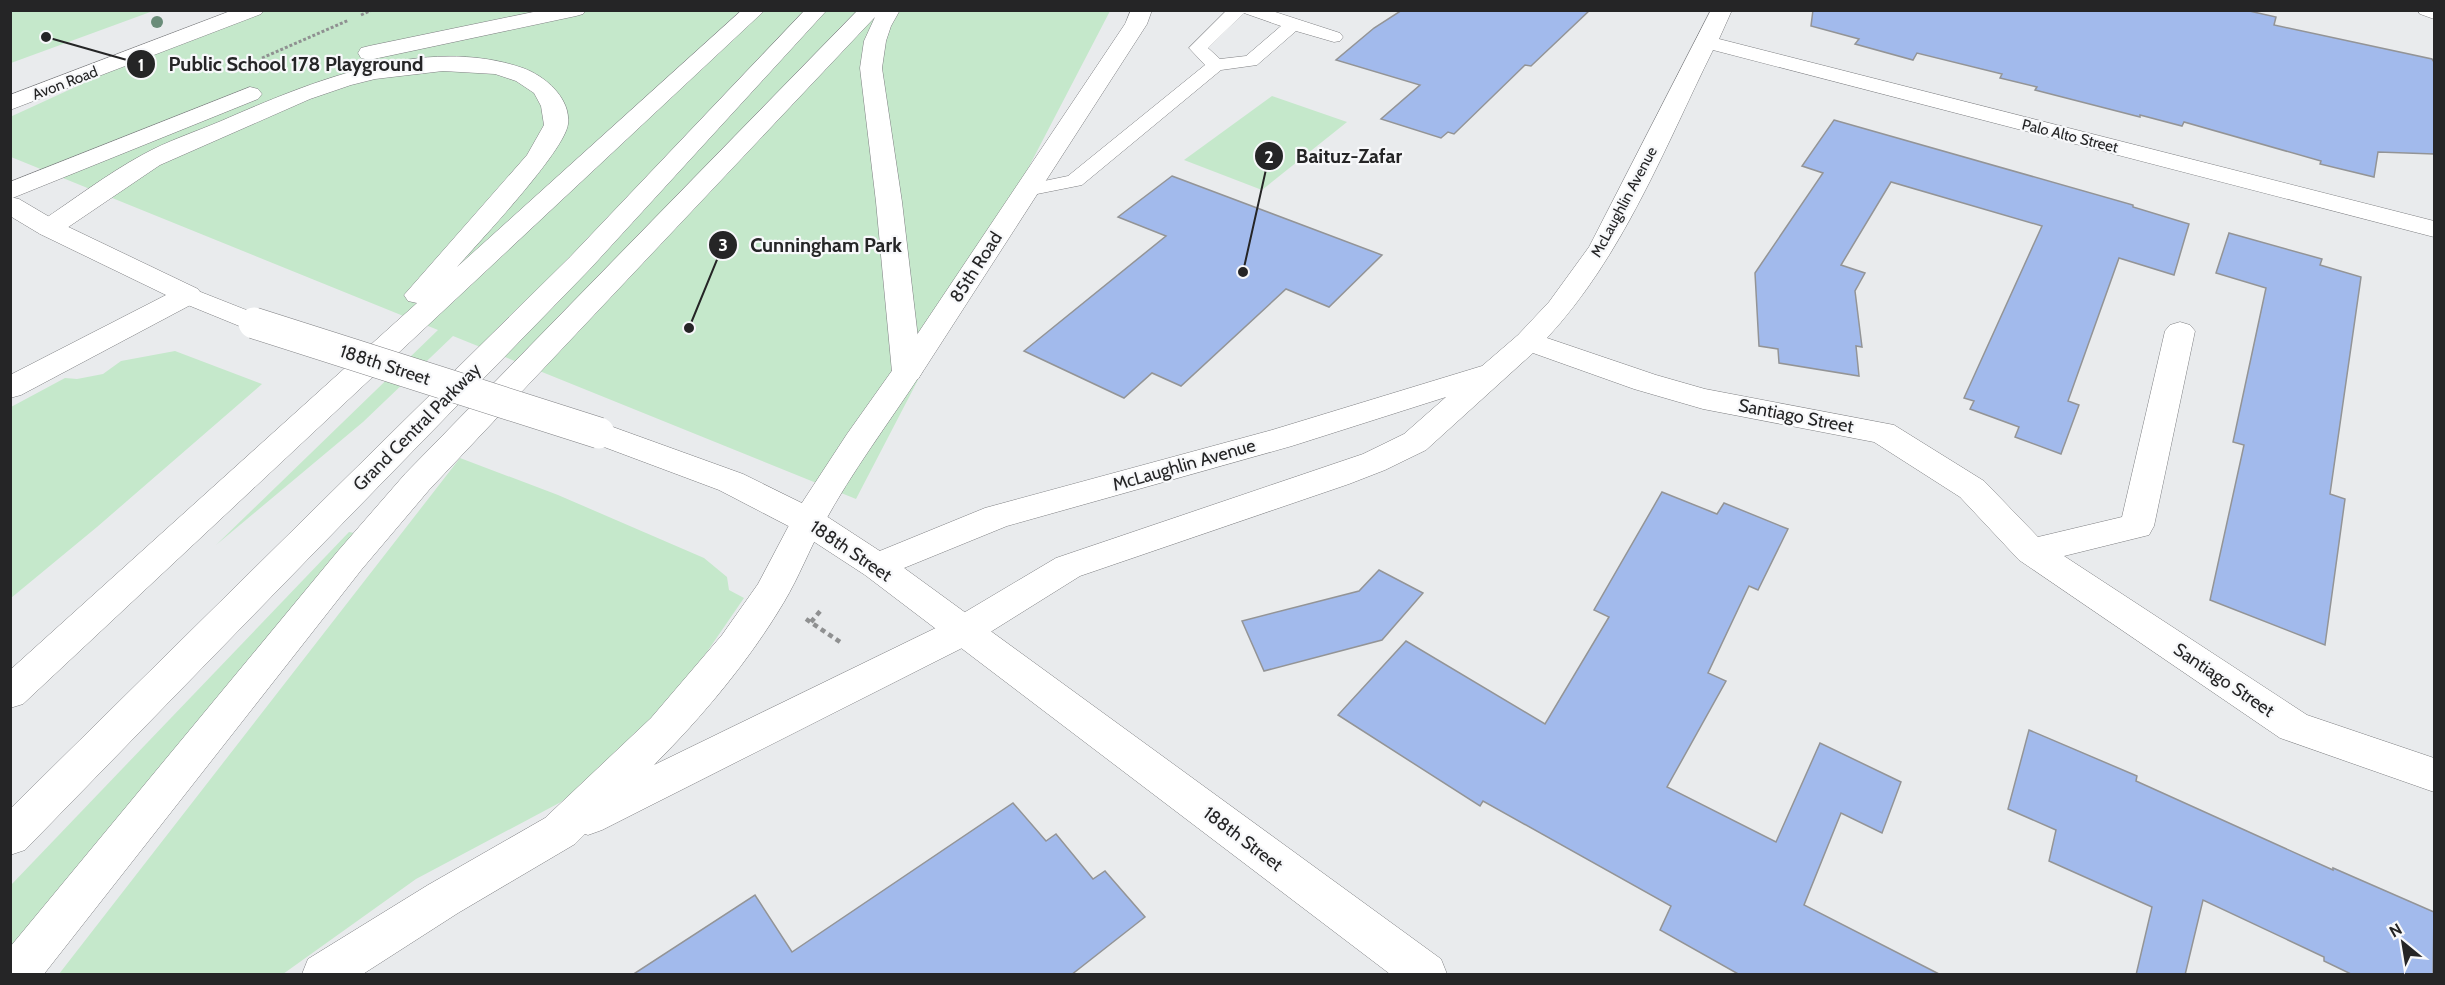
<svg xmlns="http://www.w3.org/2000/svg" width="2445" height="985" viewBox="0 0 2445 985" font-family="Cabin,sans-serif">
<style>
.green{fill:#c5e8cb}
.building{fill:#a2baec;stroke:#939496;stroke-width:1.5}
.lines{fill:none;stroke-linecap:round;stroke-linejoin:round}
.service-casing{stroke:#7e7f82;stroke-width:1}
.minor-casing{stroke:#7e7f82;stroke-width:1}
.tertiary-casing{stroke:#7e7f82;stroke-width:1}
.secondary-casing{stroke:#7e7f82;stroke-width:1}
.motorway-casing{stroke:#7e7f82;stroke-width:1}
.path-far1{stroke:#8f9091;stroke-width:3;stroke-dasharray:3 2;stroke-linecap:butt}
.path{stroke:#8f9091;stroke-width:4.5;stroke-dasharray:5 4;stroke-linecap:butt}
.service{fill:#fff;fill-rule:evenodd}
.minor{fill:#fff;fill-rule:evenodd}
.tertiary{fill:#fff;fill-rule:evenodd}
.secondary{fill:#fff;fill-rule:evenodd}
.motorway{fill:#fff;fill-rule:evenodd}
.tertiary-bridge-casing{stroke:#7e7f82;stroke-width:32;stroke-linecap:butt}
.tertiary-bridge{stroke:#fff;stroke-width:31}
.tree{fill:#6a8c79}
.labels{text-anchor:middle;stroke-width:4.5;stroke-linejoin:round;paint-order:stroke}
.far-street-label{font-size:15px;fill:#252526;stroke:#f7f8fa}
.street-label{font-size:18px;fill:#252526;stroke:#f7f8fa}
.leader{fill:none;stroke:#252526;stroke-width:2}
.callout-dot{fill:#252526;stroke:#f7f8fa;stroke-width:2}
.mark-label{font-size:18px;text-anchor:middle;font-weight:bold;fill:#fff}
.callout-label{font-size:20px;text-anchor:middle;font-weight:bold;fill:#252526;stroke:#f7f8fa;stroke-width:4.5;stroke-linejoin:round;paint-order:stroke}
</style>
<rect width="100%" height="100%" fill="#e9ebed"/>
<g class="green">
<path d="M 11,10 L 153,10 L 153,11 L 11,63 Z"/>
<path d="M 241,11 L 1110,11 L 856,499 L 453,336 L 363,422 L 216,545 L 438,330 L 11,157 L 10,117 Z"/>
<path d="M 1272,96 L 1347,122 L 1262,190 L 1184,160 Z"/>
<path d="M 175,351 L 262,384 L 97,527 L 11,598 L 11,407 L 65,378 L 77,379 L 103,374 L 121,361 Z"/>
<path d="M 460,458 L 558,495 L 704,558 L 727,577 L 729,590 L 744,598 L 656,726 L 561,802 L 416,879 L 283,974 L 59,974 Z"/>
<path d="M 349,532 L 359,534 L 11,962 L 11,885 Z"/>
</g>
<g class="building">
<path d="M 1402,10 L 1590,10 L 1531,66 L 1525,65 L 1454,134 L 1448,132 L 1441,138 L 1381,119 L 1420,85 L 1336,60 L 1374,28 Z"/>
<path d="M 1813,10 L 2245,10 L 2276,17 L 2274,25 L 2432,59 L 2434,62 L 2434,154 L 2378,152 L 2374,177 L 2320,164 L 2321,161 L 2184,122 L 2182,126 L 2140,115 L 2140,117 L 2035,90 L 2037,87 L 2000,78 L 2002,74 L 1917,53 L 1913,60 L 1855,44 L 1859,39 L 1811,26 Z"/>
<path d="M 1834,120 L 2133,205 L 2133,207 L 2189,224 L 2174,275 L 2119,258 L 2068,401 L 2079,405 L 2061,454 L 2015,437 L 2019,427 L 1970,409 L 1974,401 L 1964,398 L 2042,226 L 1891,182 L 1841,265 L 1865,273 L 1855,291 L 1862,347 L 1856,346 L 1859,376 L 1779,363 L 1778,349 L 1759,346 L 1755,273 L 1823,173 L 1802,166 Z"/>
<path d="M 1172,176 L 1382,255 L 1329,307 L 1286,289 L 1181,386 L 1152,373 L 1124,398 L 1024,351 L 1166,236 L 1118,217 Z"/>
<path d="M 2229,233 L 2322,259 L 2320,265 L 2361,277 L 2330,494 L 2345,499 L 2325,645 L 2210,600 L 2244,445 L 2233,442 L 2266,288 L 2216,273 Z"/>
<path d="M 1662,492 L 1717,514 L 1724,503 L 1788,529 L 1758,590 L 1749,586 L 1708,673 L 1726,681 L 1667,787 L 1776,842 L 1820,743 L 1901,782 L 1882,833 L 1841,813 L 1804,905 L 1941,975 L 1740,975 L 1660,930 L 1671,906 L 1483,801 L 1480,806 L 1338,715 L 1406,641 L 1545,724 L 1609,617 L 1594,610 Z"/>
<path d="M 1379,570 L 1423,593 L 1382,640 L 1264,671 L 1242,621 L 1359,591 Z"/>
<path d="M 2029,730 L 2137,776 L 2136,781 L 2333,870 L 2333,868 L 2434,912 L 2433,975 L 2353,975 L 2324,961 L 2324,957 L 2203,900 L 2185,975 L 2136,975 L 2152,907 L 2049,861 L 2056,830 L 2008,809 Z"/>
<path d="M 1013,803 L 1046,841 L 1056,834 L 1093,879 L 1105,871 L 1145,917 L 1071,975 L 632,975 L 755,895 L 792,952 Z"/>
</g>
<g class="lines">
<defs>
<path id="service" d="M 1227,10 L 1269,10 L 1340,33 L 1343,37 L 1340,41 L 1334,42 L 1296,31 L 1257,65 L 1221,70 L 1082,185 L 1027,196 L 1020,194 L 1017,190 L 1020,186 L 1068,176 L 1205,65 L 1189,48 ZM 1244,13 L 1281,26 L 1246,56 L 1220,59 L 1208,48 Z"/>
<g id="minor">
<path d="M 233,10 L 264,10 L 261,14 L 10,110 L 10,95 Z"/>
<path d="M 1131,10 L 1152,10 L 1147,24 L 918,379 L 907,382 L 896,379 L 892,372 L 1125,24 Z"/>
<path d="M 1711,10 L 1732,10 L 1719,39 L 2434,221 L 2434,237 L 1713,50 C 1664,149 1623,256 1547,338 L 1656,375 L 1705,389 L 1894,425 L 1984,481 L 2038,537 L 2122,517 L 2165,331 L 2170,325 L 2180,322 L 2190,325 L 2195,331 L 2154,526 L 2149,535 L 2064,556 L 2307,715 L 2434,758 L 2434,792 L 2280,738 L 2019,560 L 1960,497 L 1874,442 L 1703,409 L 1634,389 L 1533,353 L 1426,450 L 1385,470 L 1349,484 L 1080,576 L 976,641 L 963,645 L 950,641 L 945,631 L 950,621 L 1056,558 L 1363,454 L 1404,434 L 1446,397 L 1292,446 L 1007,526 L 877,579 L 865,575 L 860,566 L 865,557 L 985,508 L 1272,430 L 1482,366 L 1518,335 L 1549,302 L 1589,247 Z"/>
<path d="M 2417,10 L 2434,10 L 2434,19 L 2420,14 Z"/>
</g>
<g id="tertiary">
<path d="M 188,287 L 264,317 L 268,323 L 264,329 L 254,332 L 178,301 L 174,295 L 178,289 Z"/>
<path d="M 599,422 L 743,474 L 820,512 L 889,557 L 1441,959 L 1447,974 L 1390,974 L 865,575 L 796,530 L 719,490 L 588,441 L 583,433 L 588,425 Z"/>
</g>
<g id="secondary">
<path d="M 10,197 L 19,199 L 58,222 L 198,289 L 202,295 L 198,301 L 21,395 L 10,398 L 10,375 L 166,295 L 40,234 L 10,216 Z"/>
<path d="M 907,362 L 918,365 L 922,372 C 889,423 852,471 823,525 C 809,550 799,577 784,602 C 749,661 702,717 654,765 L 950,621 L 963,617 L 976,621 L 981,631 L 976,641 L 602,830 L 588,835 L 585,834 L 575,844 L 458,913 L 363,974 L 302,974 L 308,959 L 428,885 L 545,818 L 651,718 L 722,635 L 758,584 L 796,512 L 847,434 L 896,365 Z"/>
</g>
<g id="motorway">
<path d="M 543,10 L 586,10 L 583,14 L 576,16 L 369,60 L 361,58 L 358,53 L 361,48 L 369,46 Z"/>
<path d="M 742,10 L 765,10 L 23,704 L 10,708 L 10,670 L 417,303 L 408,301 L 404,295 L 527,155 L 544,125 L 541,106 L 534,93 L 516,81 L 495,74 L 443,71 L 375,79 L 351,85 L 310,99 L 160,165 L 58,234 L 49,236 L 40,234 L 36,228 L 40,222 C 73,200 107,174 142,155 C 167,141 195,132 221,121 C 310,82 425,34 523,68 C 545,76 571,98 568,124 C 565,151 479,242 457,267 Z"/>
<path d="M 805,10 L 827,10 L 590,269 L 25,850 L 10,855 L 10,809 L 570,257 Z"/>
<path d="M 858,10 L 900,10 L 891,26 L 886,41 L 882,68 L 902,202 L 922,372 L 918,379 L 907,382 L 896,379 L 892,372 L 876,202 L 860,68 L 864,41 L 875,17 L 429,490 L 362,569 L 44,974 L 10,974 L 10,947 L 338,551 L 405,474 Z"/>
<path d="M 250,87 L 258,89 L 262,94 L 258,99 L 10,199 L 10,182 Z"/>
</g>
</defs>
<use href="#service" class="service-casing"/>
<use href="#minor" class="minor-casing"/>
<use href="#tertiary" class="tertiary-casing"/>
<use href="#secondary" class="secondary-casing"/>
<use href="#motorway" class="motorway-casing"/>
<g class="path-far1">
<path d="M 361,15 L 372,10"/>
<path d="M 262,58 L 349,20"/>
</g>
<g class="path">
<path d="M 806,619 L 840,642"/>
<path d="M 811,622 L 822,609"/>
</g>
<use href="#service" class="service"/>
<use href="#minor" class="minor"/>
<use href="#tertiary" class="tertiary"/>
<use href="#secondary" class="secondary"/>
<use href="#motorway" class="motorway"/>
<defs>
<path id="tertiary-bridge" d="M 254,323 L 599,433"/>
</defs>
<use href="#tertiary-bridge" class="tertiary-bridge-casing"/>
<use href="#tertiary-bridge" class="tertiary-bridge"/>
</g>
<circle class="tree" cx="157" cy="22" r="6"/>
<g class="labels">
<g class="far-street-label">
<text transform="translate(65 83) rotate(-21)" y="5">Avon Road</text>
<text transform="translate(2070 136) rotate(14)" y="5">Palo Alto Street</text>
<text transform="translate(1624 202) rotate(-62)" y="5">McLaughlin Avenue</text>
</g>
<g class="street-label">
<text transform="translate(976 267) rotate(-57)" y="6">85th Road</text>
<text transform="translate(385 365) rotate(18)" y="6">188th Street</text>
<text transform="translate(1796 416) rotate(11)" y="6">Santiago Street</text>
<text transform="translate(417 427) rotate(-45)" y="6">Grand Central Parkway</text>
<text transform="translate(1184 465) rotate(-16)" y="6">McLaughlin Avenue</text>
<text transform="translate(851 551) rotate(34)" y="6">188th Street</text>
<text transform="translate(2224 680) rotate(34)" y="6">Santiago Street</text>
<text transform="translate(1243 839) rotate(37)" y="6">188th Street</text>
</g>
</g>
<path class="leader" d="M46 37L141 64M1243 272L1269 156M689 328L723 245"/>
<g class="callout-dot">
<circle cx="46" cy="37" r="6"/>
<circle cx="1243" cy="272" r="6"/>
<circle cx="689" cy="328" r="6"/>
<circle cx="141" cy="64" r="15"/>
<circle cx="1269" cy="156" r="15"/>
<circle cx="723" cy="245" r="15"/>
</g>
<g class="mark-label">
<text x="141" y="71">1</text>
<text x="1269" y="163">2</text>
<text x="723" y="251">3</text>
</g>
<g class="callout-label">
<text x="296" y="71">Public School 178 Playground</text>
<text x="1349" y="163">Baituz-Zafar</text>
<text x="826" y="252">Cunningham Park</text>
</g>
<rect width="2445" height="985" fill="none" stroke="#252526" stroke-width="24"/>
<g transform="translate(2403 943) rotate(330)" stroke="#f7f8fa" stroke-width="4.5" paint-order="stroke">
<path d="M0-4.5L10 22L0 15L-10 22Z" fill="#252526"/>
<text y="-9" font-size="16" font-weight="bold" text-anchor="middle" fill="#252526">N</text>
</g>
</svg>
